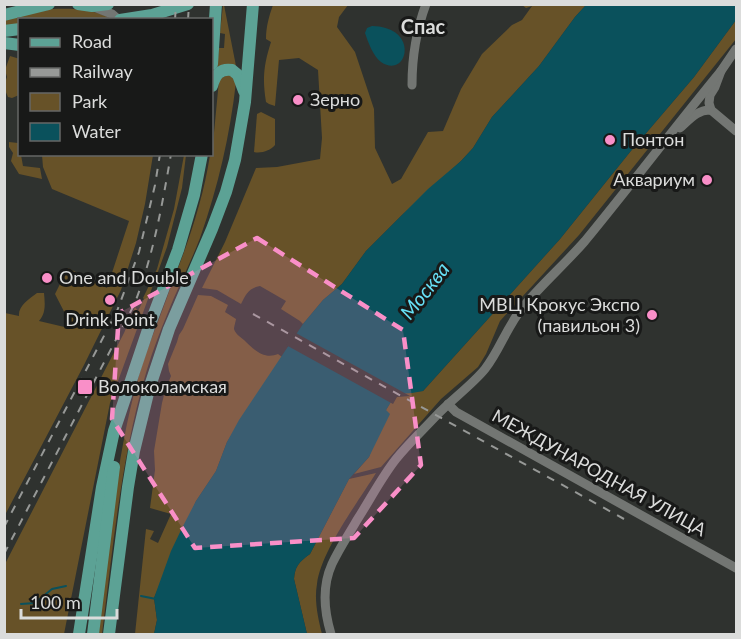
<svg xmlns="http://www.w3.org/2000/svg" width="741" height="639" viewBox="0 0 741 639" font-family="Lato,sans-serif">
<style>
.green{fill:#675228}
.water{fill:#0a515c}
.pier{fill:#2f322f}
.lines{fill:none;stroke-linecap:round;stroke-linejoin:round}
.stream{stroke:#0a515c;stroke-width:2}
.minor{stroke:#737673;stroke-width:9}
.major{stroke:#5ca295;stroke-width:12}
.rail{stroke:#979997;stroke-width:2;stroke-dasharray:8 8;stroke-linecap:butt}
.marked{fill:#f98fc8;fill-opacity:0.2;stroke:#f98fc8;stroke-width:4.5;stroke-dasharray:12 8;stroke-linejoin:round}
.poi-dot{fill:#f98fc8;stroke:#181918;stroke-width:2}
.labels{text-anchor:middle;stroke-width:6;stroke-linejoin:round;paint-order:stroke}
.poi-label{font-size:18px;fill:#dbdcdb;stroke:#181918;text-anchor:start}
.street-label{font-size:18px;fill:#dbdcdb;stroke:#181918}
.neighbourhood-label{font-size:20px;font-weight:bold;fill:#dbdcdb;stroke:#181918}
.water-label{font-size:20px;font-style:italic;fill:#67e1f7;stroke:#181918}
</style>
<rect width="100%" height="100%" fill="#2f322f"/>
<g class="green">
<path d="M 223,5 L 224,5 L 236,66 L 225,64 L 217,67 L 219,48 L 224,48 L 225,34 L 220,33 Z"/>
<path d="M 273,5 L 348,5 L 339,17 L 337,27 L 355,52 L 374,109 L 375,148 L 392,184 L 401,179 L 428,132 L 443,131 L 461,89 L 482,54 L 512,25 L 522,20 L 532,6 L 526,8 L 522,5 L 586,5 L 575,17 L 539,66 L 492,117 L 473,148 L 461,161 L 402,215 L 366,251 L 342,284 L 323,300 L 303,324 L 300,321 L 281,309 L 286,301 L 260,286 C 249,288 246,294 241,304 L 217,290 L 202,288 L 225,242 L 256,168 L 277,167 L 320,159 L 322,138 L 318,70 L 299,58 L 279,60 L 275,106 L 269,104 L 266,102 C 262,78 264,64 271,42 L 266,39 C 266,27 269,16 273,5 Z"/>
<path d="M 52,9 C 73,8 94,9 112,19 L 20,20 L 19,24 L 5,26 L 5,19 Z"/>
<path d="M 736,20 L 736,39 L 579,235 L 500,321 L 486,354 L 478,367 L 441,399 L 381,467 L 354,474 L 369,457 L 386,410 L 396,393 L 423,391 L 560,239 L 630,152 L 694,77 Z"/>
<path d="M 10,56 L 20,59 L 19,95 L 12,98 L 8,97 L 5,90 L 5,83 L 7,77 L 5,70 Z"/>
<path d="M 230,74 L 236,82 C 230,135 218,187 200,238 C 192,259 182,279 173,300 C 163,324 153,349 146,373 C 121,458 113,547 102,634 L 98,634 C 109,548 115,459 139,375 C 148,345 160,318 170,289 C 187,246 203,201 210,155 L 212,154 L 219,80 L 221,78 Z"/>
<path d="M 261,112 L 275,119 L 275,145 C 271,150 261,154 254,152 L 257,114 Z"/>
<path d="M 9,142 L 18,143 L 20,154 L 21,155 L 23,166 L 40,168 L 42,179 L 19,174 L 11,161 L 13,153 L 9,147 Z"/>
<path d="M 42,155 L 153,155 L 145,204 L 136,243 L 121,290 L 84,365 L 5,515 L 5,313 L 19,316 C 18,306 29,299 37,293 L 44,293 C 45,304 46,313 39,321 L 73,329 L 55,294 L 68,268 L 107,288 L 129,221 L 52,189 L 43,167 Z"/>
<path d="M 184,155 L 186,155 L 182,188 L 167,247 L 110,403 L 64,634 L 5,634 L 5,564 L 124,333 L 135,307 L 138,311 L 144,299 L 143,298 L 157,269 L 174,209 Z"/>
<path d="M 198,295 L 211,296 L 228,305 L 225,312 L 236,319 C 236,320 234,327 234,329 C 235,333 240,337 244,340 C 253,349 264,360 278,354 L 282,357 L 227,442 L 216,471 L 196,501 L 154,598 L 157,620 L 154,634 L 135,634 L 146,529 L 154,531 L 150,539 L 158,543 L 171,514 L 150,508 L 155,470 L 154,451 L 162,403 L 165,391 L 171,376 L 169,371 L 168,364 L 177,342 L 179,335 L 183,329 Z"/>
<path d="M 376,473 C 358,502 321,551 317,584 C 314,600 318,618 322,634 L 307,634 L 294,579 C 295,566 299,562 310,554 L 349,479 Z"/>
</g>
<g class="water">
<path d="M 586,5 L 736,5 L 736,20 L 694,77 L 630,152 L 560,239 L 423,391 L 412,393 L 396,394 L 386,410 L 390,414 L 369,457 L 349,479 L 310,554 C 299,562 295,566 294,579 L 307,634 L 154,634 L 157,620 L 154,598 L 171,551 L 182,528 L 196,501 L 216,471 L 227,442 L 239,420 L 303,324 L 323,300 L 342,284 L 366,251 L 428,189 L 461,161 L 473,148 L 492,117 L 539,66 L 575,17 Z"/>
<path d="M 372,26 C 421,27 407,80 381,62 C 373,56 368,42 365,33 L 367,28 Z"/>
</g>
<path class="pier" d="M 294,332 L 410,396 L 397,397 L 393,404 L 286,345 Z"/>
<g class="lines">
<g class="stream">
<path d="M 141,596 L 156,599"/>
<path d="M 21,604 L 35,603 L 52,589 L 66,586"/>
</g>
<g class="minor">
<path d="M 94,7 L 112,14 L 119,20"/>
<path d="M 412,85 C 412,57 416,31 426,4"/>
<path d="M 711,110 L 709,103 L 710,95 L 715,87 L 721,71 L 736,49"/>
<path d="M 680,128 C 689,120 698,109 711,110 L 736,131"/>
<path d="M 448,404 L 456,412 L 736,568"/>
<path d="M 331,634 C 324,611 322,586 332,564 C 339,549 349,534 357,520 C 370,500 381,478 396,459 C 408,444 423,430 436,416 C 451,400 472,385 485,369 C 500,350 507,326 523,307 C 542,284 565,264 585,241 C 631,185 675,127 721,71"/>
</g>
<g class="major">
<path d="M 78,4 L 92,6 L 108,4"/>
<path d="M 4,15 L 49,4"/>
<path d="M 120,20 L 152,15 L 188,4"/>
<path d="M 4,31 L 20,29"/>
<path d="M 4,43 L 20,45"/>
<path d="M 212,64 L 216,4"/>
<path d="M 212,86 C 215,75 220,68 232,70 L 238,75 L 244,91"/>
<path d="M 79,634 L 102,487 L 114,431 L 149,327 L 178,250 L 194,195 L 202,154"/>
<path d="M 93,634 L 114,467"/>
<path d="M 109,634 L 128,487 L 134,451 L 149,389 L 169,329 L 212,229 L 226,192 L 235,160 L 245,102 L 253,4"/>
</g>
<g class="rail">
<path d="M 175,20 L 176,4"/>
<path d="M 188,20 L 189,4"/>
<path d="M 253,314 L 624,519"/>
<path d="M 4,527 L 117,311 L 139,252 L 155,185 L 160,154"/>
<path d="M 4,554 L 134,305 C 153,257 162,206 171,154"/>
</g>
</g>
<path class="marked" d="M 257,238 L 403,330 L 421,465 L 354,538 L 195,548 L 112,419 L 119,313 Z"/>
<g class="poi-dot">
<circle cx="298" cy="100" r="6"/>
<circle cx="610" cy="140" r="6"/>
<circle cx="707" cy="180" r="6"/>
<circle cx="47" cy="278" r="6"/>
<circle cx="110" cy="300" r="6"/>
<circle cx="652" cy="315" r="6"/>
<rect x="77" y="379" width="16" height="16" rx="3"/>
</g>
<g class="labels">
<g class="poi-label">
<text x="310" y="106">Зерно</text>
<text x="622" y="146">Понтон</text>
<text x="695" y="186" text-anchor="end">Аквариум</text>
<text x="59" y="284">One and Double</text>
<text x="640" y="311" text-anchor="end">МВЦ Крокус Экспо<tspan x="640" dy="21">(павильон 3)</tspan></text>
<text x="110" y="326" text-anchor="middle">Drink Point</text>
<text x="98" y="393">Волоколамская</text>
</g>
<g class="street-label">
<text transform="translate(599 473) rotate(29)" y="6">МЕЖДУНАРОДНАЯ УЛИЦА</text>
</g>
<g class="neighbourhood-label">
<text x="423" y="34">Спас</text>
</g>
<g class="water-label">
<text transform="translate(425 291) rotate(-52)" y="7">Москва</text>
</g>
</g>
<rect width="741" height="639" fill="none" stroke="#dbdcdb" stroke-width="12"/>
<rect x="18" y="18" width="195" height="138" fill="#181918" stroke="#666766" stroke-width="1.5"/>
<rect x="30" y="38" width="30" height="9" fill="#5ca295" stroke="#666766" stroke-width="1.5"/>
<text x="72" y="48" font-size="18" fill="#dbdcdb">Road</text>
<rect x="30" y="68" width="30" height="9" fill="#979997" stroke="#666766" stroke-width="1.5"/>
<text x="72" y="78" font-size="18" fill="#dbdcdb">Railway</text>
<rect x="30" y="93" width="30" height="18" fill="#675228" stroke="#666766" stroke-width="1.5"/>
<text x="72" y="108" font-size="18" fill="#dbdcdb">Park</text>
<rect x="30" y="123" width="30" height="18" fill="#0a515c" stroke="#666766" stroke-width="1.5"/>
<text x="72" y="138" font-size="18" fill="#dbdcdb">Water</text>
<path d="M21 609v9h96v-9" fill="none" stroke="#dbdcdb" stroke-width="3"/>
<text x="30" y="609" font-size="18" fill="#dbdcdb" stroke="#181918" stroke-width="4.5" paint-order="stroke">100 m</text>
</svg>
